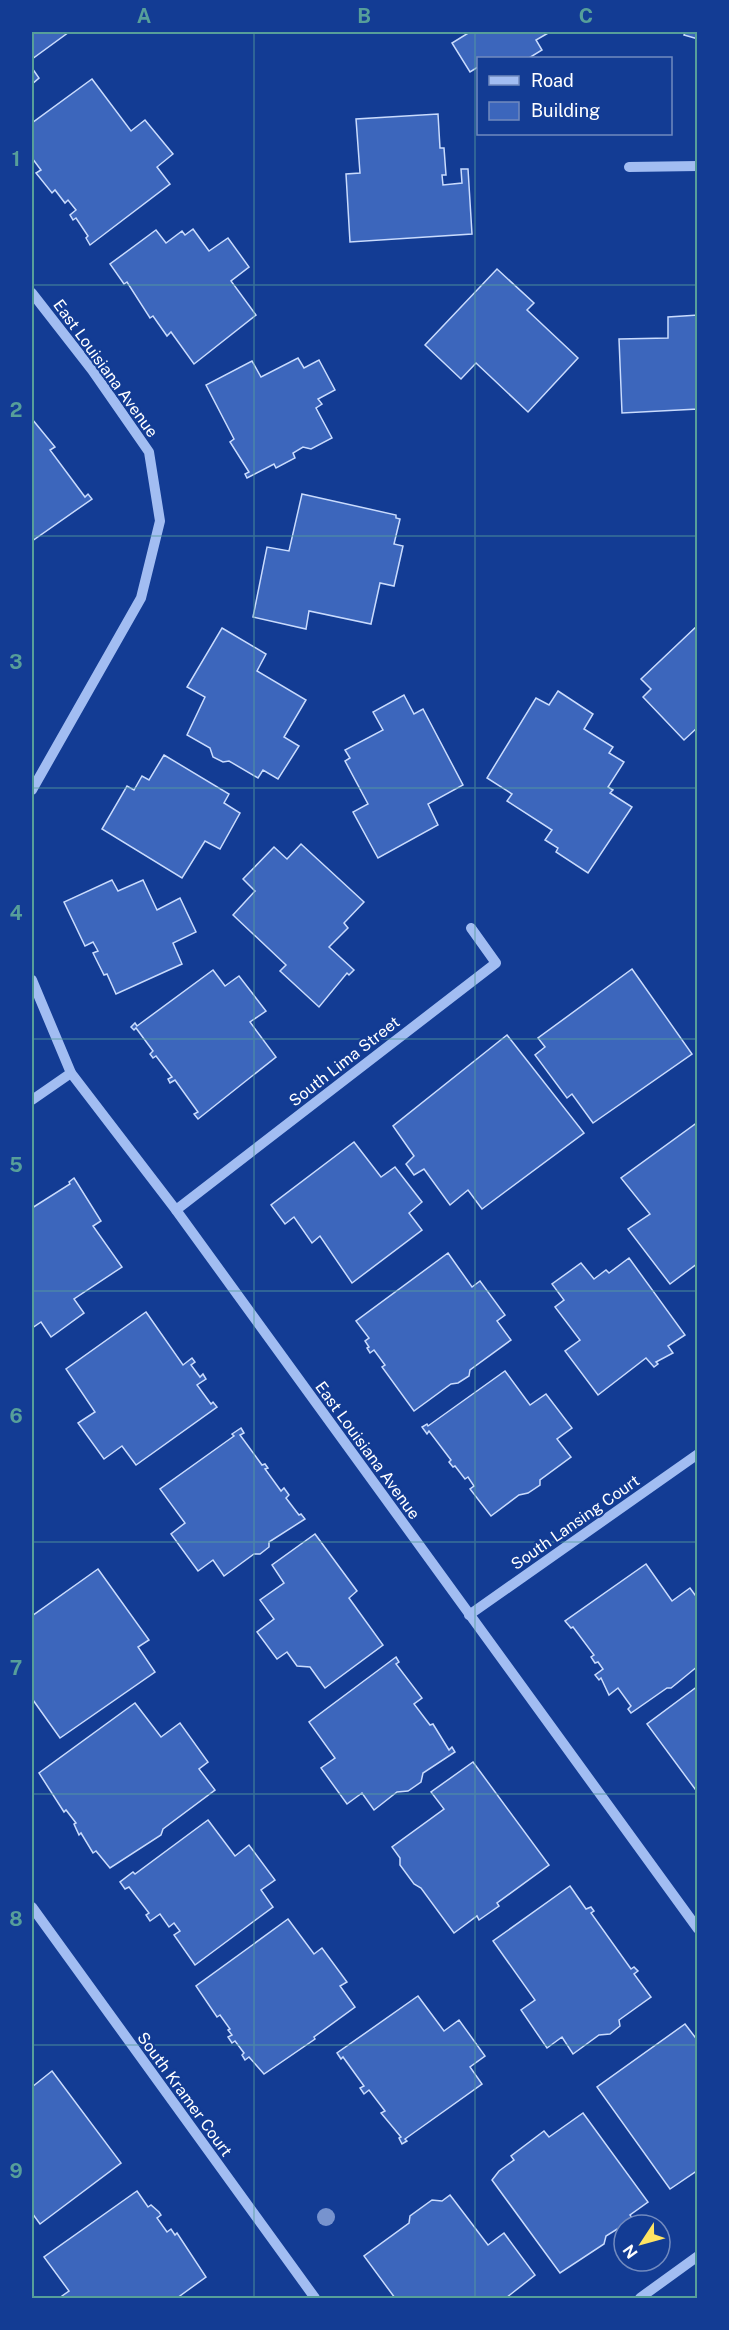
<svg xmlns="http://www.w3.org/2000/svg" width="729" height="2330" viewBox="0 0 729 2330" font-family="'Public Sans',sans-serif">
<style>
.building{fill:#3c66bc;stroke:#c9dbfd;stroke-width:1.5}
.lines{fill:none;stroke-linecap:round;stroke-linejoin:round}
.minor{stroke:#a2bdf2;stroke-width:10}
.tree{fill:#7793ce}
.grid{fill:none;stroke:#579f9a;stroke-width:1.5;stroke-opacity:0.55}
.labels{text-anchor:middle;stroke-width:4.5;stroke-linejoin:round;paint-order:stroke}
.street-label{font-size:16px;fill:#fff;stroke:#133c94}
.neatline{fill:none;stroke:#579f9a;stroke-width:2}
.grid-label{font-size:20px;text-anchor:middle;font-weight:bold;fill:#579f9a}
</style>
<rect width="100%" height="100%" fill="#133c94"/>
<g class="building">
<path d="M 32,32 L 69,32 L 32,59 Z"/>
<path d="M 470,32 L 469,32 L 550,32 L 536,40 L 542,50 L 529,58 L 478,58 L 478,67 L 470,72 L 452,43 Z"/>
<path d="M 685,32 L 698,32 L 698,39 L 684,35 Z"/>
<path d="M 32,68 L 39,78 L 32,84 Z"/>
<path d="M 92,79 L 131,131 L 145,120 L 173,154 L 157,167 L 170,184 L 90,245 L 86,238 L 88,236 L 76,218 L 73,220 L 70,215 L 76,210 L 68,200 L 65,203 L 55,190 L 52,193 L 36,173 L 41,170 L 32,158 L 32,123 Z"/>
<path d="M 438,114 L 440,148 L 444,148 L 446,175 L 442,175 L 443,185 L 462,183 L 461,169 L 468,169 L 472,234 L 350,242 L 346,174 L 360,173 L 356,119 Z"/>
<path d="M 193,229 L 209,251 L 228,238 L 249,267 L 231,281 L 256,315 L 194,364 L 171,332 L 167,336 L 153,316 L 150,318 L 127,282 L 124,284 L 110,264 L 156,230 L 166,243 L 182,231 L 185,235 Z"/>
<path d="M 497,269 L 534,303 L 527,310 L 578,358 L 528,412 L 476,363 L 461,379 L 425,345 Z"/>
<path d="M 698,315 L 698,409 L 622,413 L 619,339 L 668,338 L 668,317 Z"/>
<path d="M 298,358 L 304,368 L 319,360 L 335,390 L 318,399 L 322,404 L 316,408 L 332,438 L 311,449 L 303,447 L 293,453 L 295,458 L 276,468 L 274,464 L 247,478 L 245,474 L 249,472 L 230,442 L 234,439 L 206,385 L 252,361 L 261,377 Z"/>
<path d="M 32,419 L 55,447 L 50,450 L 85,497 L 88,494 L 92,499 L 32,541 Z"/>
<path d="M 302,494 L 396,515 L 396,518 L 400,519 L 394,544 L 403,546 L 394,586 L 380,583 L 371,624 L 309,611 L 306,629 L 253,617 L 267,547 L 289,551 Z"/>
<path d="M 698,625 L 698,727 L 684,740 L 643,697 L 651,689 L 641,679 Z"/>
<path d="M 222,628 L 266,654 L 257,671 L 306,700 L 284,737 L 299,746 L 278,779 L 263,770 L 258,778 L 229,761 L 223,762 L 213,757 L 210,748 L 187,735 L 205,697 L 187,687 Z"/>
<path d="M 558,691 L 593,714 L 584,729 L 613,747 L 609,753 L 624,762 L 608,787 L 613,790 L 610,793 L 632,807 L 588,873 L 556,852 L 558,848 L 545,840 L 552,830 L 507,801 L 512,794 L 487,778 L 536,698 L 549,705 Z"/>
<path d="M 404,695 L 414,714 L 423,709 L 463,785 L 428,804 L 438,825 L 378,858 L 353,812 L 368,804 L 345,761 L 350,758 L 345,750 L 383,730 L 373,712 Z"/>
<path d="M 164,755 L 229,794 L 224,803 L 240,813 L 220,849 L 205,841 L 182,878 L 102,829 L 127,786 L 134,790 L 142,776 L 149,780 Z"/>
<path d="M 301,844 L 364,902 L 344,923 L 348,928 L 329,947 L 354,970 L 349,975 L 347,973 L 319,1007 L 280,971 L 286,965 L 233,915 L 255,891 L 243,879 L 274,847 L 287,859 Z"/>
<path d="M 112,880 L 118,891 L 143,880 L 157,910 L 180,898 L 196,932 L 173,943 L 182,964 L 116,994 L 107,974 L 104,975 L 93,953 L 98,951 L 93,942 L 85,946 L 64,902 Z"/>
<path d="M 632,969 L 692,1054 L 593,1123 L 572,1094 L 567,1098 L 535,1055 L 545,1047 L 538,1038 Z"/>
<path d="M 213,970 L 225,986 L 239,976 L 266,1011 L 250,1022 L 276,1057 L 198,1119 L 194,1114 L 198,1112 L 175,1080 L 170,1083 L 168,1079 L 172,1077 L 156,1056 L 153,1058 L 150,1054 L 153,1051 L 136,1028 L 134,1030 L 131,1027 L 135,1023 L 137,1026 Z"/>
<path d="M 507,1035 L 584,1133 L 482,1209 L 468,1190 L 450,1205 L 424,1169 L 414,1175 L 406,1164 L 414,1156 L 393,1126 Z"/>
<path d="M 698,1122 L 698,1263 L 670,1284 L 628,1229 L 650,1214 L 621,1178 Z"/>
<path d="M 354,1142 L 381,1177 L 395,1167 L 422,1202 L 409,1213 L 422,1230 L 352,1283 L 320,1236 L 312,1243 L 294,1217 L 285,1224 L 271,1205 Z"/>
<path d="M 74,1178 L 101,1221 L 93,1226 L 122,1267 L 74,1299 L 84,1313 L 51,1337 L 41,1322 L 32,1328 L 32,1208 L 70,1184 L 69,1182 Z"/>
<path d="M 448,1253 L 472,1287 L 480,1281 L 505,1315 L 497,1321 L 511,1340 L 470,1370 L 469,1376 L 458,1383 L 451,1384 L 414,1411 L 382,1367 L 385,1365 L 374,1350 L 370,1353 L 367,1348 L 369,1347 L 365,1341 L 369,1338 L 356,1321 Z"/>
<path d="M 629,1258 L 685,1335 L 668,1346 L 673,1353 L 656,1362 L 658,1364 L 654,1367 L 646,1358 L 598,1395 L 565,1351 L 580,1340 L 555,1307 L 564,1300 L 552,1284 L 581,1263 L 594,1279 L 606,1270 L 609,1273 Z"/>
<path d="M 146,1312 L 183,1365 L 192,1358 L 195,1362 L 191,1365 L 200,1377 L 203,1374 L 206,1379 L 197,1385 L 211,1404 L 213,1402 L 217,1407 L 136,1465 L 122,1446 L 104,1459 L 78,1423 L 95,1412 L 66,1369 Z"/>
<path d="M 505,1371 L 530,1405 L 546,1394 L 572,1428 L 557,1439 L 571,1457 L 540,1480 L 540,1485 L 528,1493 L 519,1495 L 491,1516 L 470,1489 L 474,1486 L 468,1477 L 465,1479 L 455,1466 L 453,1467 L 449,1462 L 451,1460 L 429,1431 L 427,1434 L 422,1427 L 427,1424 L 428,1426 Z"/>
<path d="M 241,1428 L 244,1433 L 240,1435 L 262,1465 L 265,1464 L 268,1468 L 265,1469 L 281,1491 L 284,1488 L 289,1495 L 286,1498 L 299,1515 L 301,1514 L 305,1519 L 269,1542 L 269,1547 L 260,1554 L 254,1554 L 224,1576 L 213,1560 L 198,1571 L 171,1534 L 185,1523 L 160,1489 L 234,1436 L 232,1434 Z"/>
<path d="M 315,1534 L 357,1591 L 349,1598 L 383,1645 L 325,1688 L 310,1667 L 297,1666 L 287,1652 L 277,1659 L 257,1632 L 274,1619 L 260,1600 L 284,1583 L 272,1565 Z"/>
<path d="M 646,1564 L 672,1601 L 690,1588 L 698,1599 L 698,1666 L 671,1688 L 667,1688 L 631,1713 L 628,1709 L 631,1706 L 618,1688 L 609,1695 L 601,1678 L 599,1680 L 595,1675 L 603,1669 L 598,1662 L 595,1663 L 591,1657 L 594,1655 L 573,1627 L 571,1628 L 565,1621 Z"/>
<path d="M 98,1569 L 149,1640 L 138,1647 L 155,1672 L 60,1738 L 33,1700 L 32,1701 L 32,1616 Z"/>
<path d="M 396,1657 L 399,1662 L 396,1664 L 422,1698 L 414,1704 L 430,1725 L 433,1724 L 449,1750 L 452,1747 L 455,1752 L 423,1773 L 421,1782 L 408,1791 L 397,1792 L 374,1810 L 362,1793 L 347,1804 L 321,1768 L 335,1758 L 309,1722 Z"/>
<path d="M 698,1686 L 698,1793 L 647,1724 Z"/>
<path d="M 135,1703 L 161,1737 L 180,1723 L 208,1762 L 199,1769 L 215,1790 L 163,1829 L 161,1835 L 110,1868 L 96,1851 L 93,1853 L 81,1833 L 79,1835 L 74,1824 L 76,1823 L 66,1810 L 64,1812 L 39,1773 Z"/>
<path d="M 473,1762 L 549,1865 L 497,1903 L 499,1906 L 479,1920 L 477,1916 L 454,1933 L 421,1888 L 414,1884 L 400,1865 L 400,1858 L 392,1847 L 444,1809 L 431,1792 Z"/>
<path d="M 208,1820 L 235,1856 L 249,1845 L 275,1880 L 261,1890 L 273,1907 L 195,1965 L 174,1935 L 180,1931 L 174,1923 L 169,1927 L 160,1914 L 150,1921 L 146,1915 L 149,1913 L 129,1887 L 125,1889 L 120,1882 L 133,1872 L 135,1874 Z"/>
<path d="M 570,1886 L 586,1909 L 591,1907 L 594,1911 L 591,1913 L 631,1969 L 634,1967 L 638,1971 L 634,1974 L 651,1997 L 619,2020 L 620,2026 L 610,2034 L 599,2035 L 573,2054 L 562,2037 L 547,2048 L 521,2010 L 535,2000 L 493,1941 Z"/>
<path d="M 288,1919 L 314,1954 L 322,1948 L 347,1982 L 340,1986 L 355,2007 L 314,2037 L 315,2039 L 264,2074 L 249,2057 L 245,2060 L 242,2055 L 244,2053 L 235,2041 L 232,2043 L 228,2037 L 232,2035 L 228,2030 L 230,2029 L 220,2015 L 217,2017 L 196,1986 Z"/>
<path d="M 418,1996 L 444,2031 L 459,2020 L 485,2056 L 470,2067 L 482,2084 L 405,2139 L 407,2141 L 402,2144 L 399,2138 L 401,2137 L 381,2113 L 385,2111 L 369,2090 L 364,2094 L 360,2088 L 364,2086 L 343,2057 L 341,2059 L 337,2053 Z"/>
<path d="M 685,2024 L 698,2041 L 698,2170 L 670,2189 L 597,2087 Z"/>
<path d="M 52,2071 L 121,2163 L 40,2224 L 32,2213 L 32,2087 Z"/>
<path d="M 583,2113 L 648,2202 L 630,2215 L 632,2218 L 628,2221 L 630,2224 L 624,2225 L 624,2228 L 622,2226 L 606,2236 L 604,2244 L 560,2273 L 492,2180 L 499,2171 L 514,2160 L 511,2156 L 544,2131 L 549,2137 Z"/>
<path d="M 137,2191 L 148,2207 L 151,2205 L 159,2212 L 161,2215 L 157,2218 L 167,2232 L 171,2229 L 175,2235 L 177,2233 L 206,2277 L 177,2298 L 63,2298 L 62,2296 L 69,2291 L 44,2257 Z"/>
<path d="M 450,2195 L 488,2245 L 504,2233 L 535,2275 L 506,2298 L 395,2298 L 364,2256 L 409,2223 L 410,2216 L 432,2200 L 442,2201 Z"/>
</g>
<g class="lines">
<g class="minor">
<path d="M 629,167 L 698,166"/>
<path d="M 32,293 L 92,370 L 149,452 L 160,521 L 141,598 L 32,790"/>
<path d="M 32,980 L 71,1073 L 176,1210 L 698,1929"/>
<path d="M 32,1100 L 71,1073"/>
<path d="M 176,1210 L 496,963 L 471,928"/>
<path d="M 469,1615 L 698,1454"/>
<path d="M 32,1907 L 315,2298"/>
<path d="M 640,2298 L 698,2256"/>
</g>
</g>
<circle class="tree" cx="326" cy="2217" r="9"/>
<path class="grid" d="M 254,32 L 254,2298M 475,32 L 475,2298M 32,285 L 698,285M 32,536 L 698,536M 32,788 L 698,788M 32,1039 L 698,1039M 32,1291 L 698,1291M 32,1542 L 698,1542M 32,1794 L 698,1794M 32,2045 L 698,2045"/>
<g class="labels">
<g class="street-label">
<text transform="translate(106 368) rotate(54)" y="6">East Louisiana Avenue</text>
<text transform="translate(344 1061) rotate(-38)" y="6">South Lima Street</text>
<text transform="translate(368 1450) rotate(54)" y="6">East Louisiana Avenue</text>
<text transform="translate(575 1522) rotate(-35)" y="6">South Lansing Court</text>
<text transform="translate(185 2094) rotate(54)" y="6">South Kramer Court</text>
</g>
</g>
<rect width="729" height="2330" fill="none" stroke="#133c94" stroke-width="66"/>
<rect x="477" y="57" width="195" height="78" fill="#133c94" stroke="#718abf" stroke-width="1.5"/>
<rect x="489" y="76" width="30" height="9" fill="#a2bdf2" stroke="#718abf" stroke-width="1.5"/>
<text x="531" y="87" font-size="18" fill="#ffffff">Road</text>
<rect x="489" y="102" width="30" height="18" fill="#3c66bc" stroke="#718abf" stroke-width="1.5"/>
<text x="531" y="117" font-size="18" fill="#ffffff">Building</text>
<g transform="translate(642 2243) rotate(234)"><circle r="28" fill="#133c94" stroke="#718abf" stroke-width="1.5"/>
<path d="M0-4.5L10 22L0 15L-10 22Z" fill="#ffe463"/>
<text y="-9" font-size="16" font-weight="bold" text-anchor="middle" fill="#ffffff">N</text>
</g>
<rect x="33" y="33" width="663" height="2264" class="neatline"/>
<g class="grid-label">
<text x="144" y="23">A</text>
<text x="364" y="23">B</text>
<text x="586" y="23">C</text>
<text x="16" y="166">1</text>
<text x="16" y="417">2</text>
<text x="16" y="669">3</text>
<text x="16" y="920">4</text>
<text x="16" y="1172">5</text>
<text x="16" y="1423">6</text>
<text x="16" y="1675">7</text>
<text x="16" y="1926">8</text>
<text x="16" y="2178">9</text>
</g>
</svg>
